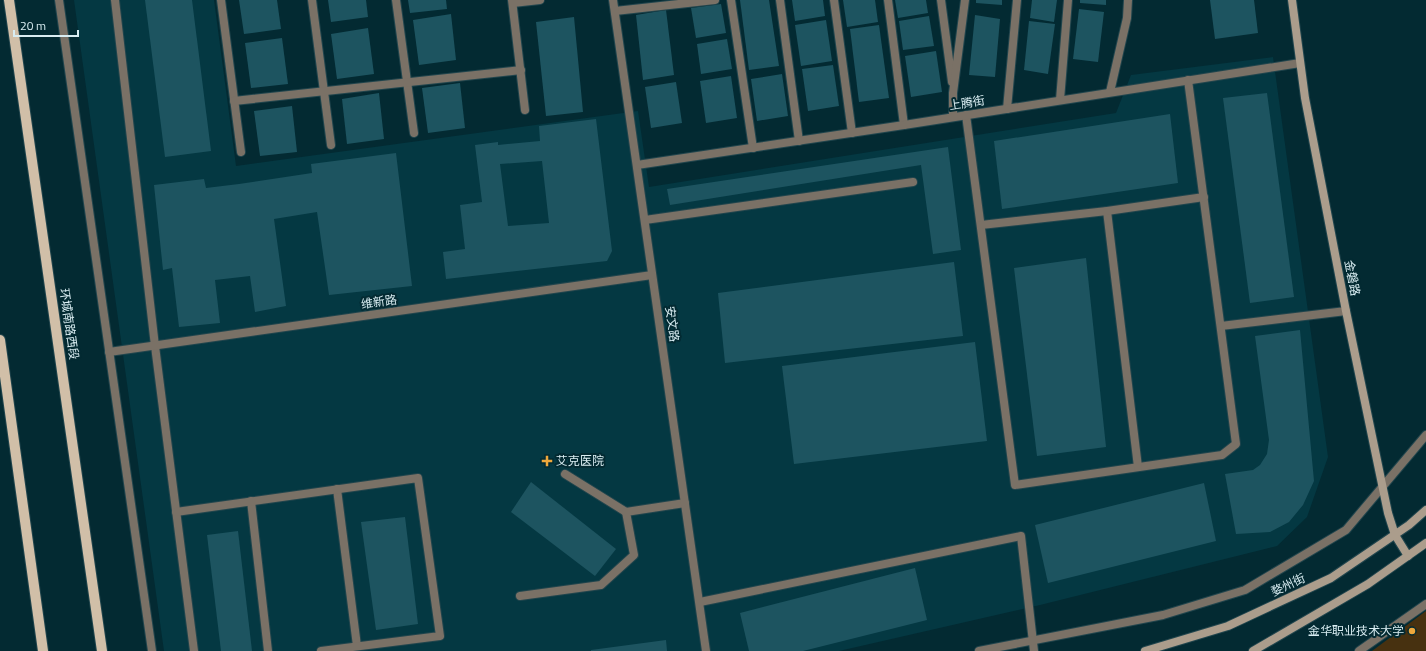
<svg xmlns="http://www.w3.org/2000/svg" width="1426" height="651" viewBox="0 0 1426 651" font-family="'Titillium Web','Noto Sans SC',sans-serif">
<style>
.built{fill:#043842}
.green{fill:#473110}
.building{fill:#1d5460;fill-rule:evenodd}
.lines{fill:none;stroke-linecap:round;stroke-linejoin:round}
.lane-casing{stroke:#21454d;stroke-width:10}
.street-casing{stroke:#21454d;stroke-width:10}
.secondary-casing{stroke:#21454d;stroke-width:10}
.primary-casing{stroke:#21454d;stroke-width:12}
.lane{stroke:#7a7166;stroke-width:8}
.street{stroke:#7a7166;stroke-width:8}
.secondary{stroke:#ab9d8c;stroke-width:8}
.primary{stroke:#d1bfa8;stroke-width:10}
.poi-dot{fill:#eda83c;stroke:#032a32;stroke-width:1.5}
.labels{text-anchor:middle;stroke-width:4;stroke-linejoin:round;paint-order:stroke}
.street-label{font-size:12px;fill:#d9edf2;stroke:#032a32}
.poi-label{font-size:12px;fill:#d9edf2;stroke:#032a32;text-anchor:start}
</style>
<rect width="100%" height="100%" fill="#032a32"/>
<path class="built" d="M 74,0 L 214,0 L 236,166 L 638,111 L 649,187 L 1116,113 L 1131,75 L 1273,57 L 1328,457 L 1307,517 L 1277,546 L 1040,605 L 839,651 L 164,651 Z"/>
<path class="green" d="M 1426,611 L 1426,651 L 1372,651 Z"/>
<g class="building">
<path d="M 145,0 L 192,0 L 211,151 L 165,157 Z"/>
<path d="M 239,0 L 277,0 L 281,29 L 244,34 Z"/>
<path d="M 328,0 L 366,0 L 368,17 L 331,22 Z"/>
<path d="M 408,0 L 446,0 L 447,9 L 410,13 Z"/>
<path d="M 740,0 L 769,0 L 779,66 L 749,70 Z"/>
<path d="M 792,0 L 823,0 L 825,16 L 795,21 Z"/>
<path d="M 843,0 L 875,0 L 878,22 L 847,27 Z"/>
<path d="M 895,0 L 926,0 L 928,13 L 898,18 Z"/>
<path d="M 976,0 L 1002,0 L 1002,5 L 976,3 Z"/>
<path d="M 1032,0 L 1057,0 L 1054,22 L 1030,18 Z"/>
<path d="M 1080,0 L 1106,0 L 1106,5 L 1080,3 Z"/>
<path d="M 1210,0 L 1254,0 L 1258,33 L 1215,39 Z"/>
<path d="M 721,4 L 726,33 L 696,38 L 691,8 Z"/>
<path d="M 1079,9 L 1104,12 L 1098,62 L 1073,59 Z"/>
<path d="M 666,10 L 674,75 L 643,80 L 636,15 Z"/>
<path d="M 451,14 L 456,60 L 419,65 L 413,20 Z"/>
<path d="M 975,15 L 1000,19 L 995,77 L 969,75 Z"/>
<path d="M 929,16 L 934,46 L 903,50 L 899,21 Z"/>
<path d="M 574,17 L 583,112 L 546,116 L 536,22 Z"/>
<path d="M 826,20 L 832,61 L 801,66 L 795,25 Z"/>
<path d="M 1029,21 L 1055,24 L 1048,74 L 1024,70 Z"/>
<path d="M 879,25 L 889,98 L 859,102 L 850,29 Z"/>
<path d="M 368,28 L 374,74 L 337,79 L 331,34 Z"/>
<path d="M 282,38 L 288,84 L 251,88 L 245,43 Z"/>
<path d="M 727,39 L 732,69 L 701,74 L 697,44 Z"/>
<path d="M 936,51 L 942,92 L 911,97 L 905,56 Z"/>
<path d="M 833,65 L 839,106 L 808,111 L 802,69 Z"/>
<path d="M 782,74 L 788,116 L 757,121 L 751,79 Z"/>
<path d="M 731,76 L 737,118 L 706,123 L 700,81 Z"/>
<path d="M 676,82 L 682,123 L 651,128 L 645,87 Z"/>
<path d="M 460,83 L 465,128 L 428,133 L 422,88 Z"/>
<path d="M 379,93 L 384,139 L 347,144 L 342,99 Z"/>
<path d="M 1267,93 L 1294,297 L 1250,303 L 1223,98 Z"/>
<path d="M 292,106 L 297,152 L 260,156 L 254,111 Z"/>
<path d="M 1170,114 L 1178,183 L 1002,209 L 994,141 Z"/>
<path d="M 596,119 L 612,251 L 607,261 L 446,279 L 443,252 L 465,249 L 460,205 L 482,202 L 475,145 L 498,142 L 498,145 L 540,141 L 539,126 ZM 542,161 L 549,223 L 508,226 L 500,164 Z"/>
<path d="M 948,147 L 961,250 L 933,254 L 921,165 L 670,205 L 667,189 Z"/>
<path d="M 396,153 L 412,286 L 329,295 L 317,212 L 274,219 L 286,306 L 255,312 L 250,276 L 215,280 L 220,323 L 179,327 L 172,268 L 163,270 L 154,185 L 204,179 L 206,188 L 239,184 L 312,173 L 311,164 Z"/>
<path d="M 1086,258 L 1106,447 L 1037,456 L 1014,268 Z"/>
<path d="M 954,262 L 963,336 L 725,363 L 718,293 Z"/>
<path d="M 1300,330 L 1314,481 L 1303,505 L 1289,522 L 1270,532 L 1236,534 L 1225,474 L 1253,470 L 1260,465 L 1267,454 L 1269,440 L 1255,336 Z"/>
<path d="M 975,342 L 987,441 L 794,464 L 782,366 Z"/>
<path d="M 531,482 L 616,549 L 595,576 L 511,512 Z"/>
<path d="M 1204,483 L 1216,541 L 1048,583 L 1035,525 Z"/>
<path d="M 405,517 L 418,624 L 376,630 L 361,522 Z"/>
<path d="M 238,531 L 252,651 L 221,651 L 207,535 Z"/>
<path d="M 915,568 L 927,620 L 803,651 L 749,651 L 740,613 Z"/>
<path d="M 666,640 L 667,651 L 591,651 L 591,650 Z"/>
</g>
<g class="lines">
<defs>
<g id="lane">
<path d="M 59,0 L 152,651"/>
<path d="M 115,0 L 155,346 L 194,651"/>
<path d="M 221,0 L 241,152"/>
<path d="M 312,0 L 331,145"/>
<path d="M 396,0 L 414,133"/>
<path d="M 512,0 L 525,110"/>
<path d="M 731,0 L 753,148"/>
<path d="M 780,0 L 799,141"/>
<path d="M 834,0 L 852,133"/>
<path d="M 888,0 L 904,125"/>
<path d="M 941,0 L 952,82"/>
<path d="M 513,3 L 540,0"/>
<path d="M 615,11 L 715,0"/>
<path d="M 1110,92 L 1127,18 L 1128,0"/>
<path d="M 1060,100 L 1068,0"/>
<path d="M 234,101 L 521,70"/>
<path d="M 1007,109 L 1017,0"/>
<path d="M 966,115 L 1015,485 L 1222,455 L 1236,444 L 1188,80"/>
<path d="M 953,117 L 953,93 L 965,0"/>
<path d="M 1107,211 L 1138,467"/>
<path d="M 645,220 L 913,182"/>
<path d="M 981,225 L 1107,211 L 1204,197"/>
<path d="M 1221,326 L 1346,311"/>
<path d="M 565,474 L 626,512"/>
<path d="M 337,489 L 357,646"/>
<path d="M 251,501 L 268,651"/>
<path d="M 176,512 L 418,478 L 440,636 L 321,651"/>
<path d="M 520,596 L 601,585 L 634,555 L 626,512 L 685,503"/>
<path d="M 700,602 L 1021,536 L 1034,651"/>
<path d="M 979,651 L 1163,615 L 1245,590 L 1346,530 L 1426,435"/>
<path d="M 1359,651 L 1426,604"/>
</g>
<g id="street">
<path d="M 613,0 L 706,651"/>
<path d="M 637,165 L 904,125 L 1300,63"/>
<path d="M 109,352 L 652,275"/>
</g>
<g id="secondary">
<path d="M 1292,0 L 1305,98 L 1346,311 L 1388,513 L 1395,535 L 1408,556"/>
<path d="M 1145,651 L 1228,626 L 1331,578 L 1409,525 L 1426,510"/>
<path d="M 1253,651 L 1368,584 L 1426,543"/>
</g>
<g id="primary">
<path d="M 9,0 L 102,651"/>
<path d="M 0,340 L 43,651"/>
</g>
</defs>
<use href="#lane" class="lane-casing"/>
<use href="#street" class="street-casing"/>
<use href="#secondary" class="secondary-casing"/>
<use href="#primary" class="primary-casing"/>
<use href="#lane" class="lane"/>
<use href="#street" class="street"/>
<use href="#secondary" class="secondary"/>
<use href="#primary" class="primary"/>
</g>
<g class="poi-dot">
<path d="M545 455h4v4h4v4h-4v4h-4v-4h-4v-4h4z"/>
<circle cx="1412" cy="631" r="4"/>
</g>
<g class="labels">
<g class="street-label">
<text transform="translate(967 103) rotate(-9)" y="4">上腾街</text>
<text transform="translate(1352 278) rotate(79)" y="4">金磐路</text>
<text transform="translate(379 302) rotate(-8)" y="4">维新路</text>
<text transform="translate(69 324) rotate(82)" y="4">环城南路西段</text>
<text transform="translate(672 324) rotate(82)" y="4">安文路</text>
<text transform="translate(1288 585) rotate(-25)" y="4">婺州街</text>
</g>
<g class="poi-label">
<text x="556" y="465">艾克医院</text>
<text x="1404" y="635" text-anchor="end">金华职业技术大学</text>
</g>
</g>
<path d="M14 30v6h64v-6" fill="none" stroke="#d9edf2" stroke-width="2"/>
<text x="20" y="30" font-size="12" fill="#d9edf2" stroke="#032a32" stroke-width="3" paint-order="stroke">20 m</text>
</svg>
